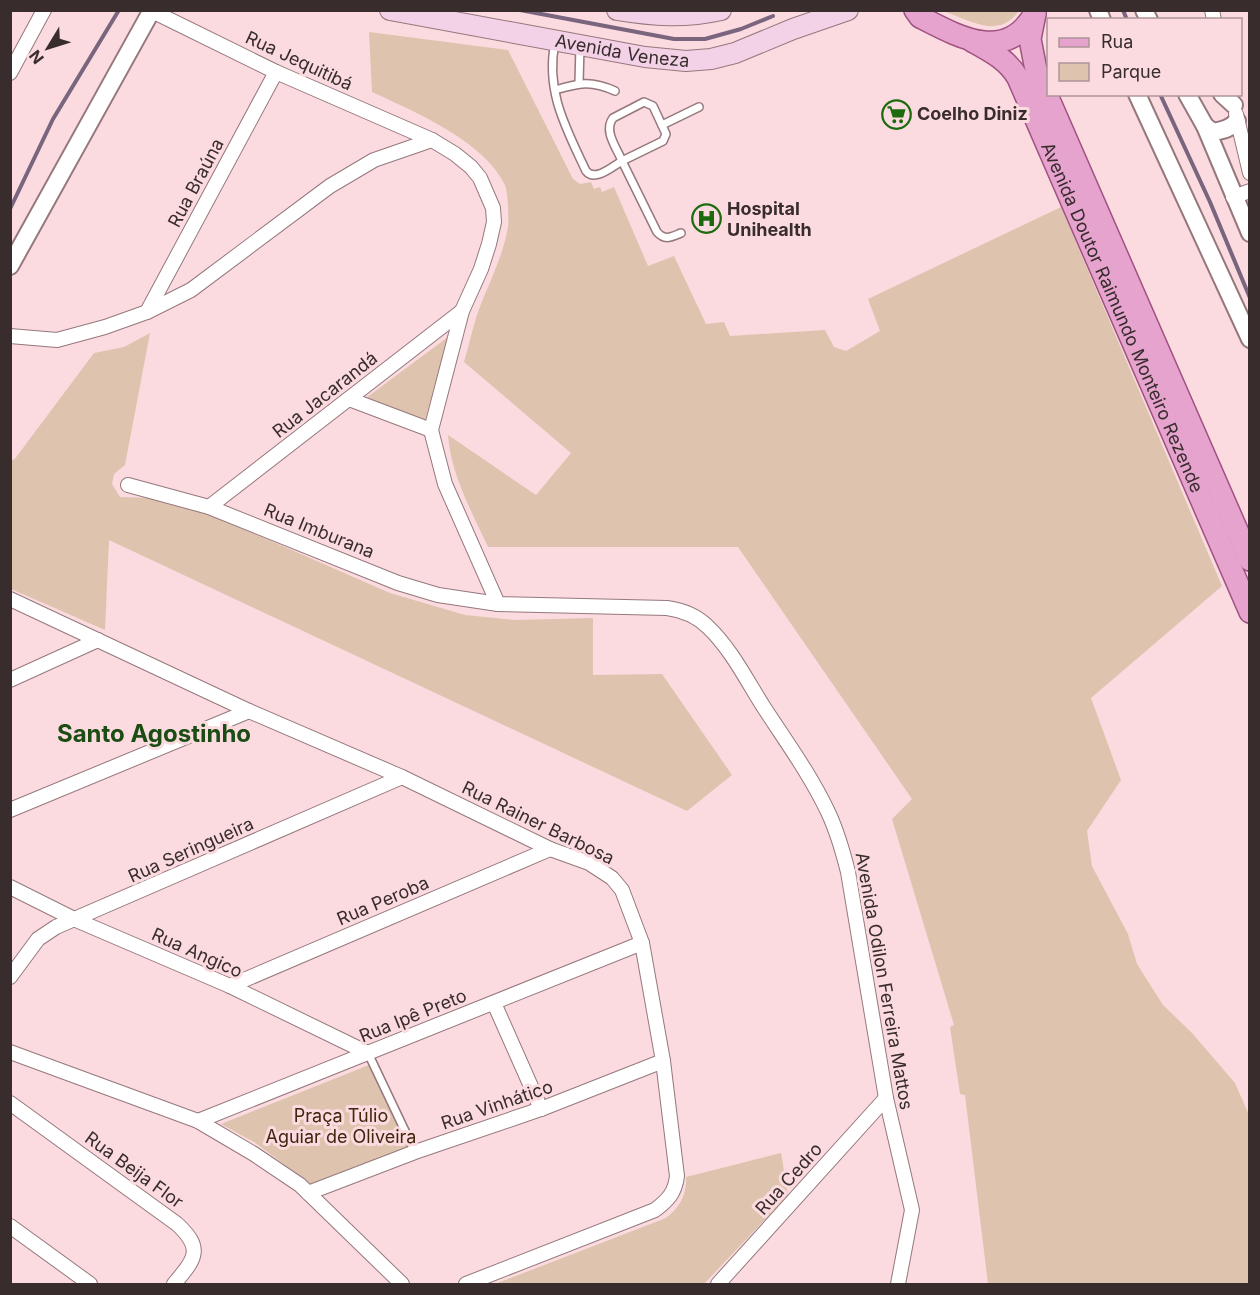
<svg xmlns="http://www.w3.org/2000/svg" width="1260" height="1295" viewBox="0 0 1260 1295" font-family="Inter,sans-serif">
<style>
.green{fill:#dec4ae}
.lines{fill:none;stroke-linecap:round;stroke-linejoin:round}
.stream{stroke:#7a657e;stroke-width:4}
.service-casing{stroke:#95787c;stroke-width:10}
.minor-casing{stroke:#95787c;stroke-width:16}
.tertiary-casing{stroke:#95787c;stroke-width:20}
.secondary-casing{stroke:#95787c;stroke-width:22}
.primary-casing{stroke:#9f5281;stroke-width:24}
.service{stroke:#fff;stroke-width:7}
.minor{stroke:#fff;stroke-width:14}
.tertiary{stroke:#fff;stroke-width:16}
.secondary{stroke:#f3d1e7;stroke-width:20}
.primary{stroke:#e6a3ce;stroke-width:21}
.labels{text-anchor:middle;stroke-width:6;stroke-linejoin:round;paint-order:stroke}
.street-label{font-size:18px;fill:#382c2d;stroke:#fbdbdf}
.poi-label{font-size:18px;font-weight:bold;fill:#382c2d;stroke:#fbdbdf;text-anchor:start}
.park-label{font-size:18px;fill:#40260d;stroke:#fbdbdf}
.district-label{font-size:24px;font-weight:bold;fill:#1b4c14;stroke:#fbdbdf}
</style>
<rect width="100%" height="100%" fill="#fbdbdf"/>
<g class="green">
<path d="M 943,11 L 1019,11 C 998,40 970,20 943,11 Z"/>
<path d="M 369,32 L 508,50 L 573,179 L 580,184 L 591,182 L 594,189 L 600,187 L 602,192 L 614,187 L 648,266 L 674,256 L 706,324 L 724,322 L 730,336 L 825,330 L 834,347 L 846,351 L 880,331 L 868,299 L 1061,207 L 1222,586 L 1091,698 L 1121,780 L 1087,831 L 1092,866 L 1128,934 L 1137,964 L 1163,1005 L 1192,1033 L 1235,1083 L 1249,1115 L 1249,1284 L 988,1284 L 965,1095 L 960,1094 L 950,1027 L 954,1025 L 892,819 L 912,799 L 738,547 L 488,547 C 472,512 451,475 448,435 L 536,495 L 571,453 L 464,362 C 468,348 472,332 476,318 C 486,288 503,258 508,227 C 509,219 508,192 505,185 C 484,141 415,112 372,92 Z"/>
<path d="M 150,333 L 125,465 L 114,474 L 112,484 L 120,497 L 154,498 L 207,513 L 390,593 L 465,615 L 515,620 L 593,618 L 593,675 L 662,674 L 732,775 L 687,811 L 109,540 L 105,630 L 11,589 L 10,459 L 14,460 L 94,353 L 124,347 Z"/>
<path d="M 448,337 L 425,420 L 366,398 Z"/>
<path d="M 369,1065 L 409,1150 L 312,1185 L 254,1142 L 221,1124 Z"/>
<path d="M 781,1153 L 788,1195 L 704,1284 L 495,1284 L 666,1218 C 680,1207 687,1195 686,1177 Z"/>
</g>
<g class="lines">
<g class="stream">
<path d="M 520,10 L 674,39 L 705,39 L 741,29 L 773,16"/>
<path d="M 1123,10 L 1127,20"/>
<path d="M 1160,94 L 1210,202 L 1250,298"/>
<path d="M 10,209 L 53,119 L 119,10"/>
</g>
<defs>
<g id="service">
<path d="M 555,42 C 545,91 566,128 586,171 C 595,182 612,167 622,161 L 657,232 C 665,241 671,237 681,233"/>
<path d="M 579,83 L 580,46"/>
<path d="M 555,90 C 579,83 591,80 615,91"/>
<path d="M 644,102 L 653,106 L 666,134 L 663,141 L 622,161 C 617,148 603,131 613,118 Z"/>
<path d="M 662,125 L 699,107"/>
<path d="M 368,1053 L 415,1152"/>
</g>
<g id="minor">
<path d="M 1212,10 L 1214,20"/>
<path d="M 152,11 L 276,72 L 432,140 L 455,154 L 471,167 L 480,178 L 493,208 L 494,222 L 489,244 L 481,269 L 462,311 L 431,430 L 445,484 L 498,604 L 667,608 C 682,610 697,616 708,627 C 731,649 746,679 763,706 C 785,740 810,774 828,812 C 837,831 843,852 848,872 L 886,1098 L 912,1210 L 898,1284"/>
<path d="M 10,73 L 44,10"/>
<path d="M 1236,114 L 1250,173"/>
<path d="M 1233,197 L 1250,191"/>
<path d="M 147,312 L 276,72"/>
<path d="M 10,336 L 57,340 L 105,327 L 147,312 L 191,290 L 330,186 L 374,160 L 432,140"/>
<path d="M 349,399 L 431,430"/>
<path d="M 128,485 L 209,507 L 398,583 L 438,595 L 498,604"/>
<path d="M 209,507 L 462,311"/>
<path d="M 10,599 L 249,711 L 402,777 L 550,849 L 589,863 L 612,878 L 622,890 L 642,943 L 663,1061 L 677,1176 C 675,1193 668,1200 655,1210 L 466,1284"/>
<path d="M 10,680 L 98,640"/>
<path d="M 10,810 L 249,711"/>
<path d="M 10,887 L 76,920 L 230,986 L 368,1053"/>
<path d="M 10,977 L 38,939 L 56,927 L 402,777"/>
<path d="M 230,986 L 550,849"/>
<path d="M 494,1003 L 541,1109"/>
<path d="M 10,1052 L 198,1121 L 254,1154 L 300,1185 L 402,1284"/>
<path d="M 10,1103 L 177,1224 C 204,1249 195,1259 174,1284"/>
<path d="M 198,1121 L 642,943"/>
<path d="M 308,1193 L 415,1152 L 541,1109 L 663,1061"/>
<path d="M 10,1226 L 90,1284"/>
<path d="M 718,1284 L 886,1098"/>
</g>
<g id="tertiary">
<path d="M 1098,10 L 1102,20"/>
<path d="M 1144,10 L 1149,20"/>
<path d="M 1137,94 L 1250,339"/>
<path d="M 1187,94 L 1205,126 L 1250,233"/>
<path d="M 1222,94 L 1234,105"/>
<path d="M 1205,126 L 1213,132 C 1223,130 1230,129 1237,121"/>
<path d="M 10,266 L 152,10"/>
</g>
<g id="secondary">
<path id="s1" d="M 390,10 L 645,57 L 686,61 L 711,59 L 735,53 L 793,29 L 848,10"/>
<path d="M 617,10 C 653,16 685,18 721,10"/>
</g>
<g id="primary">
<path d="M 915,10 L 920,17 C 959,37 1006,64 1035,13"/>
<path d="M 1035,14 L 1030,39 L 1036,70 L 1250,560"/>
<path id="s2" d="M 972,41 C 990,51 1008,60 1018,78 L 1250,612"/>
</g>
</defs>
<use href="#service" class="service-casing"/>
<use href="#minor" class="minor-casing"/>
<use href="#tertiary" class="tertiary-casing"/>
<use href="#secondary" class="secondary-casing"/>
<use href="#primary" class="primary-casing"/>
<use href="#service" class="service"/>
<use href="#minor" class="minor"/>
<use href="#tertiary" class="tertiary"/>
<use href="#secondary" class="secondary"/>
<use href="#primary" class="primary"/>
</g>
<defs>
<symbol id="supermarket-ring" viewBox="-11 -11 22 22"><circle r="9.5" fill="#fbdbdf" stroke="#1b6b0e" stroke-width="1.5"/><path d="M-6-5.5h2.5l.6 2H6L4.5 2H-2.5L-4.4-4H-6ZM-1.5 3.2a1.3 1.3 0 1 0 .1 0ZM3 3.2a1.3 1.3 0 1 0 .1 0Z" fill="#1b6b0e"/></symbol>
<symbol id="hospital-ring" viewBox="-11 -11 22 22"><circle r="9.5" fill="#fbdbdf" stroke="#1b6b0e" stroke-width="1.5"/><path d="M-5-5h3v3.5h4V-5h3V5h-3V1.5h-4V5h-3Z" fill="#1b6b0e"/></symbol>
</defs>
<g fill-rule="evenodd">
<use href="#supermarket-ring" x="880" y="98" width="33" height="33"/>
<use href="#hospital-ring" x="690" y="202" width="33" height="33"/>
</g>
<g class="labels">
<g class="street-label">
<text dy="6" stroke="none"><textPath href="#s1" startOffset="236">Avenida Veneza</textPath></text>
<text transform="translate(299 61) rotate(25)" y="6">Rua Jequitibá</text>
<text transform="translate(196 183) rotate(-62)" y="6">Rua Braúna</text>
<text dy="6" stroke="none"><textPath href="#s2" startOffset="321">Avenida Doutor Raimundo Monteiro Rezende</textPath></text>
<text transform="translate(325 395) rotate(-38)" y="6">Rua Jacarandá</text>
<text transform="translate(319 531) rotate(22)" y="6">Rua Imburana</text>
<text transform="translate(538 823) rotate(26)" y="6">Rua Rainer Barbosa</text>
<text transform="translate(191 850) rotate(-24)" y="6">Rua Seringueira</text>
<text transform="translate(383 901) rotate(-23)" y="6">Rua Peroba</text>
<text transform="translate(197 953) rotate(24)" y="6">Rua Angico</text>
<text transform="translate(884 981) rotate(80)" y="6">Avenida Odilon Ferreira Mattos</text>
<text transform="translate(413 1016) rotate(-22)" y="6">Rua Ipê Preto</text>
<text transform="translate(497 1105) rotate(-19)" y="6">Rua Vinhático</text>
<text transform="translate(134 1170) rotate(36)" y="6">Rua Beija Flor</text>
<text transform="translate(789 1179) rotate(-48)" y="6">Rua Cedro</text>
</g>
<g class="poi-label">
<text x="917" y="120">Coelho Diniz</text>
<text x="727" y="215">Hospital<tspan x="727" dy="21">Unihealth</tspan></text>
</g>
<g class="park-label">
<text x="341" y="1122">Praça Túlio<tspan x="341" dy="21">Aguiar de Oliveira</tspan></text>
</g>
<g class="district-label">
<text x="154" y="742">Santo Agostinho</text>
</g>
</g>
<rect width="1260" height="1295" fill="none" stroke="#382c2d" stroke-width="24"/>
<rect x="1047" y="18" width="195" height="78" fill="#fbdbdf" stroke="#ad9598" stroke-width="1.5"/>
<rect x="1059" y="38" width="30" height="9" fill="#e6a3ce" stroke="#ad9598" stroke-width="1.5"/>
<text x="1101" y="48" font-size="18" fill="#382c2d">Rua</text>
<rect x="1059" y="63" width="30" height="18" fill="#dec4ae" stroke="#ad9598" stroke-width="1.5"/>
<text x="1101" y="78" font-size="18" fill="#382c2d">Parque</text>
<g transform="translate(48 48) rotate(232)" stroke="#fbdbdf" stroke-width="4.5" paint-order="stroke">
<path d="M0-4.5L10 22L0 15L-10 22Z" fill="#382c2d"/>
<text y="-9" font-size="16" font-weight="bold" text-anchor="middle" fill="#382c2d">N</text>
</g>
</svg>
